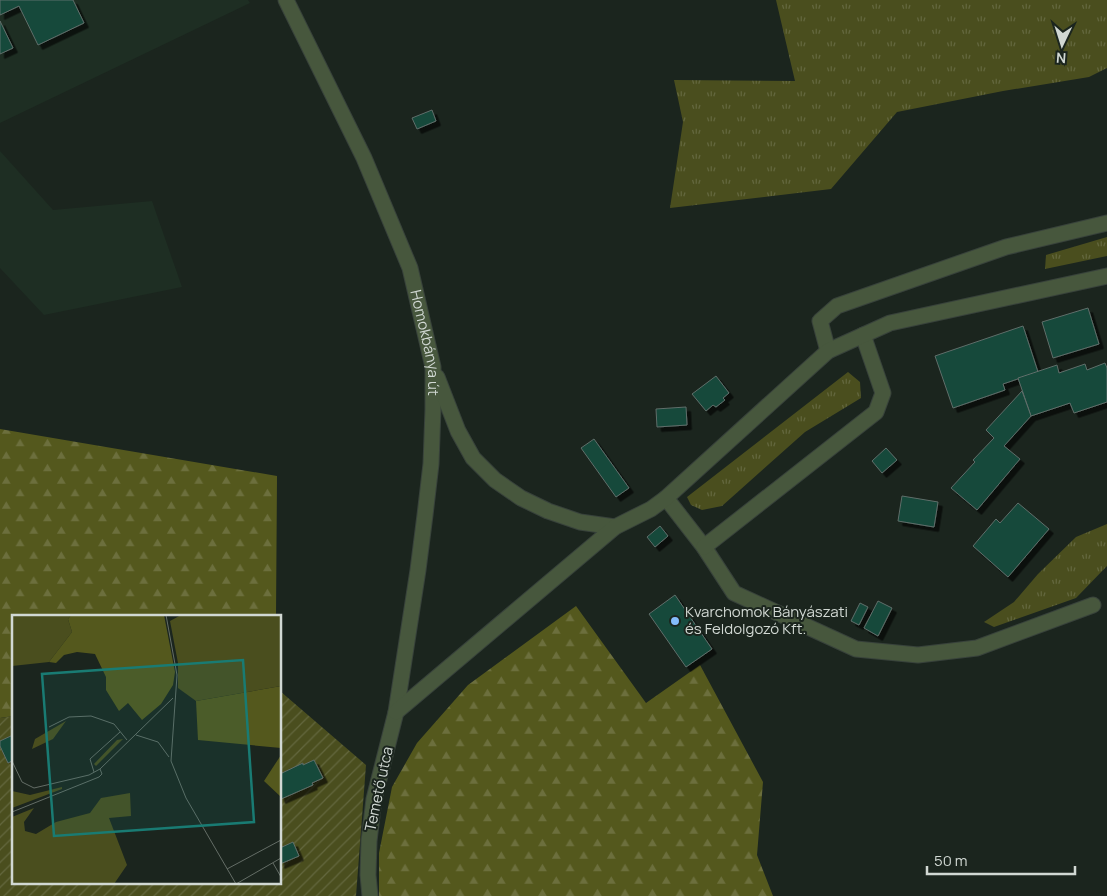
<svg xmlns="http://www.w3.org/2000/svg" width="1107" height="896" viewBox="0 0 1107 896" font-family="Manrope,sans-serif">
<style>
.built{fill:#1e2e23}
.grass{fill:url(#grass-tufts)}
.forest{fill:url(#forest-firs)}
.garden{fill:url(#garden-furrows)}
.building{fill:#12483a;stroke:#606e6a;filter:url(#shadow)}
.lines{fill:none;stroke-linecap:round;stroke-linejoin:round}
.minor-casing{stroke:#38423b;stroke-width:17}
.minor{stroke:#47573d;stroke-width:15}
.poi-dot{fill:#84bcfb;stroke:#1b251e;stroke-width:2}
.labels{text-anchor:middle;stroke-width:4;stroke-linejoin:round;paint-order:stroke}
.street-label{font-size:15px;fill:#d1d8d3;stroke:#1b251e}
.poi-label{font-size:15px;fill:#d1d8d3;stroke:#1b251e;text-anchor:start}
.inset-road{fill:none;stroke:#646d66;stroke-width:1}
.view{fill:#197b73;fill-opacity:0.15;stroke:#197b73;stroke-width:2.5}
.inset-edge{fill:none;stroke:#d1d8d3;stroke-width:2.5}
</style>
<defs>
<pattern id="grass-tufts" width="24" height="20" patternUnits="userSpaceOnUse" patternTransform="scale(1.25)"><rect width="24" height="20" fill="#4a4e1e"/><path d="M3 7l-1-3M5 7V3M7 7l1-3M15 17l-1-3M17 17v-4M19 17l1-3" fill="none" stroke="#63673e"/></pattern>
<pattern id="forest-firs" width="22" height="20" patternUnits="userSpaceOnUse" patternTransform="scale(1.25)"><rect width="22" height="20" fill="#54581d"/><path d="M5 1l3.5 6h-7zM16 11l3.5 6h-7z" fill="#6c6f3d"/></pattern>
<pattern id="garden-furrows" width="10" height="10" patternUnits="userSpaceOnUse" patternTransform="scale(1.25)"><rect width="10" height="10" fill="#4a4e1e"/><path d="M-1 1l2-2M0 10L10 0M9 11l2-2" fill="none" stroke="#63673e"/></pattern>
<filter id="shadow"><feDropShadow dx="4.5" dy="4.5" stdDeviation="0" flood-color="#0009"/></filter>
</defs>
<rect width="100%" height="100%" fill="#1b251e"/>
<g class="built">
<path d="M 0,0 L 248,0 L 250,3 L 0,123 Z"/>
<path d="M 0,151 L 53,210 L 152,201 L 182,287 L 44,315 L 0,268 Z"/>
</g>
<g class="grass">
<path d="M 776,0 L 1107,0 L 1107,68 L 1089,77 L 1003,91 L 897,112 L 831,189 L 670,208 L 683,122 L 674,80 L 795,81 Z"/>
<path d="M 1107,237 L 1107,256 L 1045,269 L 1046,255 Z"/>
<path d="M 848,372 L 860,382 L 861,398 L 805,432 L 722,506 L 702,510 L 691,505 L 687,497 Z"/>
<path d="M 1107,524 L 1107,566 L 1076,598 L 994,627 L 984,622 L 1014,602 L 1038,574 L 1076,537 Z"/>
</g>
<g class="forest">
<path d="M 0,429 L 277,476 L 276,616 L 14,616 L 14,716 L 0,718 Z"/>
<path d="M 576,606 L 646,703 L 700,665 L 763,782 L 757,855 L 773,896 L 379,896 L 379,853 L 392,787 L 417,743 L 468,685 Z"/>
</g>
<path class="garden" d="M 280,691 L 366,765 L 356,896 L 0,896 L 0,718 L 14,716 L 14,882 L 280,882 Z"/>
<g class="building">
<path d="M 0,0 L 73,0 L 84,23 L 38,45 L 19,6 L 0,15 Z"/>
<path d="M 0,21 L 13,48 L 0,54 Z"/>
<path d="M 432,110 L 436,121 L 417,129 L 412,118 Z"/>
<path d="M 1088,308 L 1099,344 L 1053,358 L 1042,322 Z"/>
<path d="M 1023,326 L 1038,372 L 1003,384 L 1005,390 L 953,408 L 935,356 Z"/>
<path d="M 1105,363 L 1107,368 L 1107,402 L 1074,413 L 1070,403 L 1031,416 L 1018,378 L 1057,365 L 1059,373 L 1085,364 L 1087,370 Z"/>
<path d="M 716,376 L 729,393 L 723,398 L 725,400 L 716,407 L 713,405 L 706,411 L 692,394 Z"/>
<path d="M 1022,391 L 1031,416 L 1004,446 L 1020,459 L 977,510 L 951,488 L 975,462 L 973,460 L 994,438 L 986,430 Z"/>
<path d="M 686,407 L 687,425 L 657,427 L 656,409 Z"/>
<path d="M 594,439 L 629,488 L 616,497 L 581,448 Z"/>
<path d="M 886,448 L 897,460 L 882,473 L 872,461 Z"/>
<path d="M 902,496 L 938,502 L 934,527 L 898,521 Z"/>
<path d="M 1018,503 L 1049,529 L 1008,577 L 973,546 L 996,519 L 1000,523 Z"/>
<path d="M 660,526 L 668,536 L 655,547 L 647,537 Z"/>
<path d="M 675,595 L 712,649 L 686,667 L 649,614 Z"/>
<path d="M 878,601 L 892,608 L 878,636 L 864,628 Z"/>
<path d="M 860,603 L 868,607 L 859,625 L 851,621 Z"/>
<path d="M 13,735 L 14,760 L 8,763 L 0,746 L 0,741 Z"/>
<path d="M 314,760 L 323,778 L 312,783 L 313,785 L 281,799 L 280,796 L 280,774 L 303,763 L 303,765 Z"/>
<path d="M 293,842 L 299,856 L 280,864 L 280,848 Z"/>
</g>
<g class="lines">
<defs>
<g id="minor">
<path id="s1" d="M 286,0 L 364,158 L 410,268 L 433,367 L 433,409 L 431,464 L 425,515 L 418,570 L 396,712 L 374,799 L 369,841 L 368,875 L 370,896"/>
<path d="M 828,351 L 820,321 L 837,306 L 1006,247 L 1107,223"/>
<path d="M 437,377 L 458,431 L 473,458 L 495,480 L 521,498 L 548,511 L 580,522 L 615,527"/>
<path d="M 666,498 L 704,547 L 734,593 L 856,649 L 918,655 L 977,648 L 1093,605"/>
<path d="M 704,547 L 876,412 L 883,393 L 863,335"/>
<path d="M 396,712 L 615,527 L 651,509 L 666,498 L 828,351 L 890,323 L 1107,276"/>
</g>
</defs>
<use href="#minor" class="minor-casing"/>
<use href="#minor" class="minor"/>
</g>
<circle class="poi-dot" cx="675" cy="621" r="5"/>
<g class="labels">
<g class="street-label">
<text dy="5" stroke="none"><textPath href="#s1" startOffset="372">Homokbánya út</textPath></text>
<text transform="translate(379 789) rotate(-78)" y="5">Temető utca</text>
</g>
<g class="poi-label">
<text x="685" y="617">Kvarchomok Bányászati<tspan x="685" dy="17">és Feldolgozó Kft.</tspan></text>
</g>
</g>
<g transform="translate(12 615)">
<rect width="269" height="269" fill="#1b251e"/>
<path d="M 0,0 L 59,0 L 56,4 L 60,17 L 37,47 L 0,51 ZM 54,106 L 41,124 L 20,134 L 23,124 ZM 111,124 L 84,151 L 82,149 L 105,125 ZM 50,172 L 50,174 L 0,193 L 0,176 L 18,180 ZM 118,178 L 119,201 L 97,203 L 115,250 L 102,269 L 0,269 L 0,202 L 22,193 L 12,207 L 13,216 L 24,219 L 44,207 L 78,198 L 89,183 Z" fill="#4a4e1e"/>
<path d="M 59,0 L 152,0 L 163,57 L 161,70 L 149,89 L 130,105 L 116,88 L 107,96 L 94,75 L 94,62 L 83,39 L 65,37 L 52,40 L 44,48 L 37,47 L 60,17 L 56,4 ZM 269,71 L 269,133 L 186,125 L 184,86 ZM 269,140 L 269,182 L 252,166 Z" fill="#54581d"/>
<path d="M 169,0 L 269,0 L 269,71 L 184,86 L 166,73 L 166,48 L 158,6 Z" fill="#4a4e1e"/>
<path class="inset-road" d="M 154,0 L 165,60 L 159,146 L 174,183 L 224,269M 37,112 L 57,102 L 79,101 L 102,109 L 115,125M 124,120 L 146,127 L 157,142M 0,146 L 10,167 L 22,173 L 77,160 L 88,154 L 161,83M 82,157 L 78,144 L 108,117M 0,197 L 87,162 L 90,159 L 88,154M 261,248 L 269,262M 215,254 L 269,225M 224,269 L 269,243"/>
<path class="view" d="M 231,45 L 242,207 L 42,221 L 30,59 Z"/>
<rect width="269" height="269" class="inset-edge"/>
</g>
<g transform="translate(1062 45) rotate(184)" stroke="#1b251e" stroke-width="4" paint-order="stroke">
<path d="M0-4L9 19L0 12L-9 19Z" fill="#d1d8d3"/>
<text y="-8" font-size="14" font-weight="bold" text-anchor="middle" fill="#d1d8d3">N</text>
</g>
<path d="M927 866v8h148v-8" fill="none" stroke="#d1d8d3" stroke-width="2.5"/>
<text x="934" y="866" font-size="15" fill="#d1d8d3" stroke="#1b251e" stroke-width="4" paint-order="stroke">50 m</text>
</svg>
